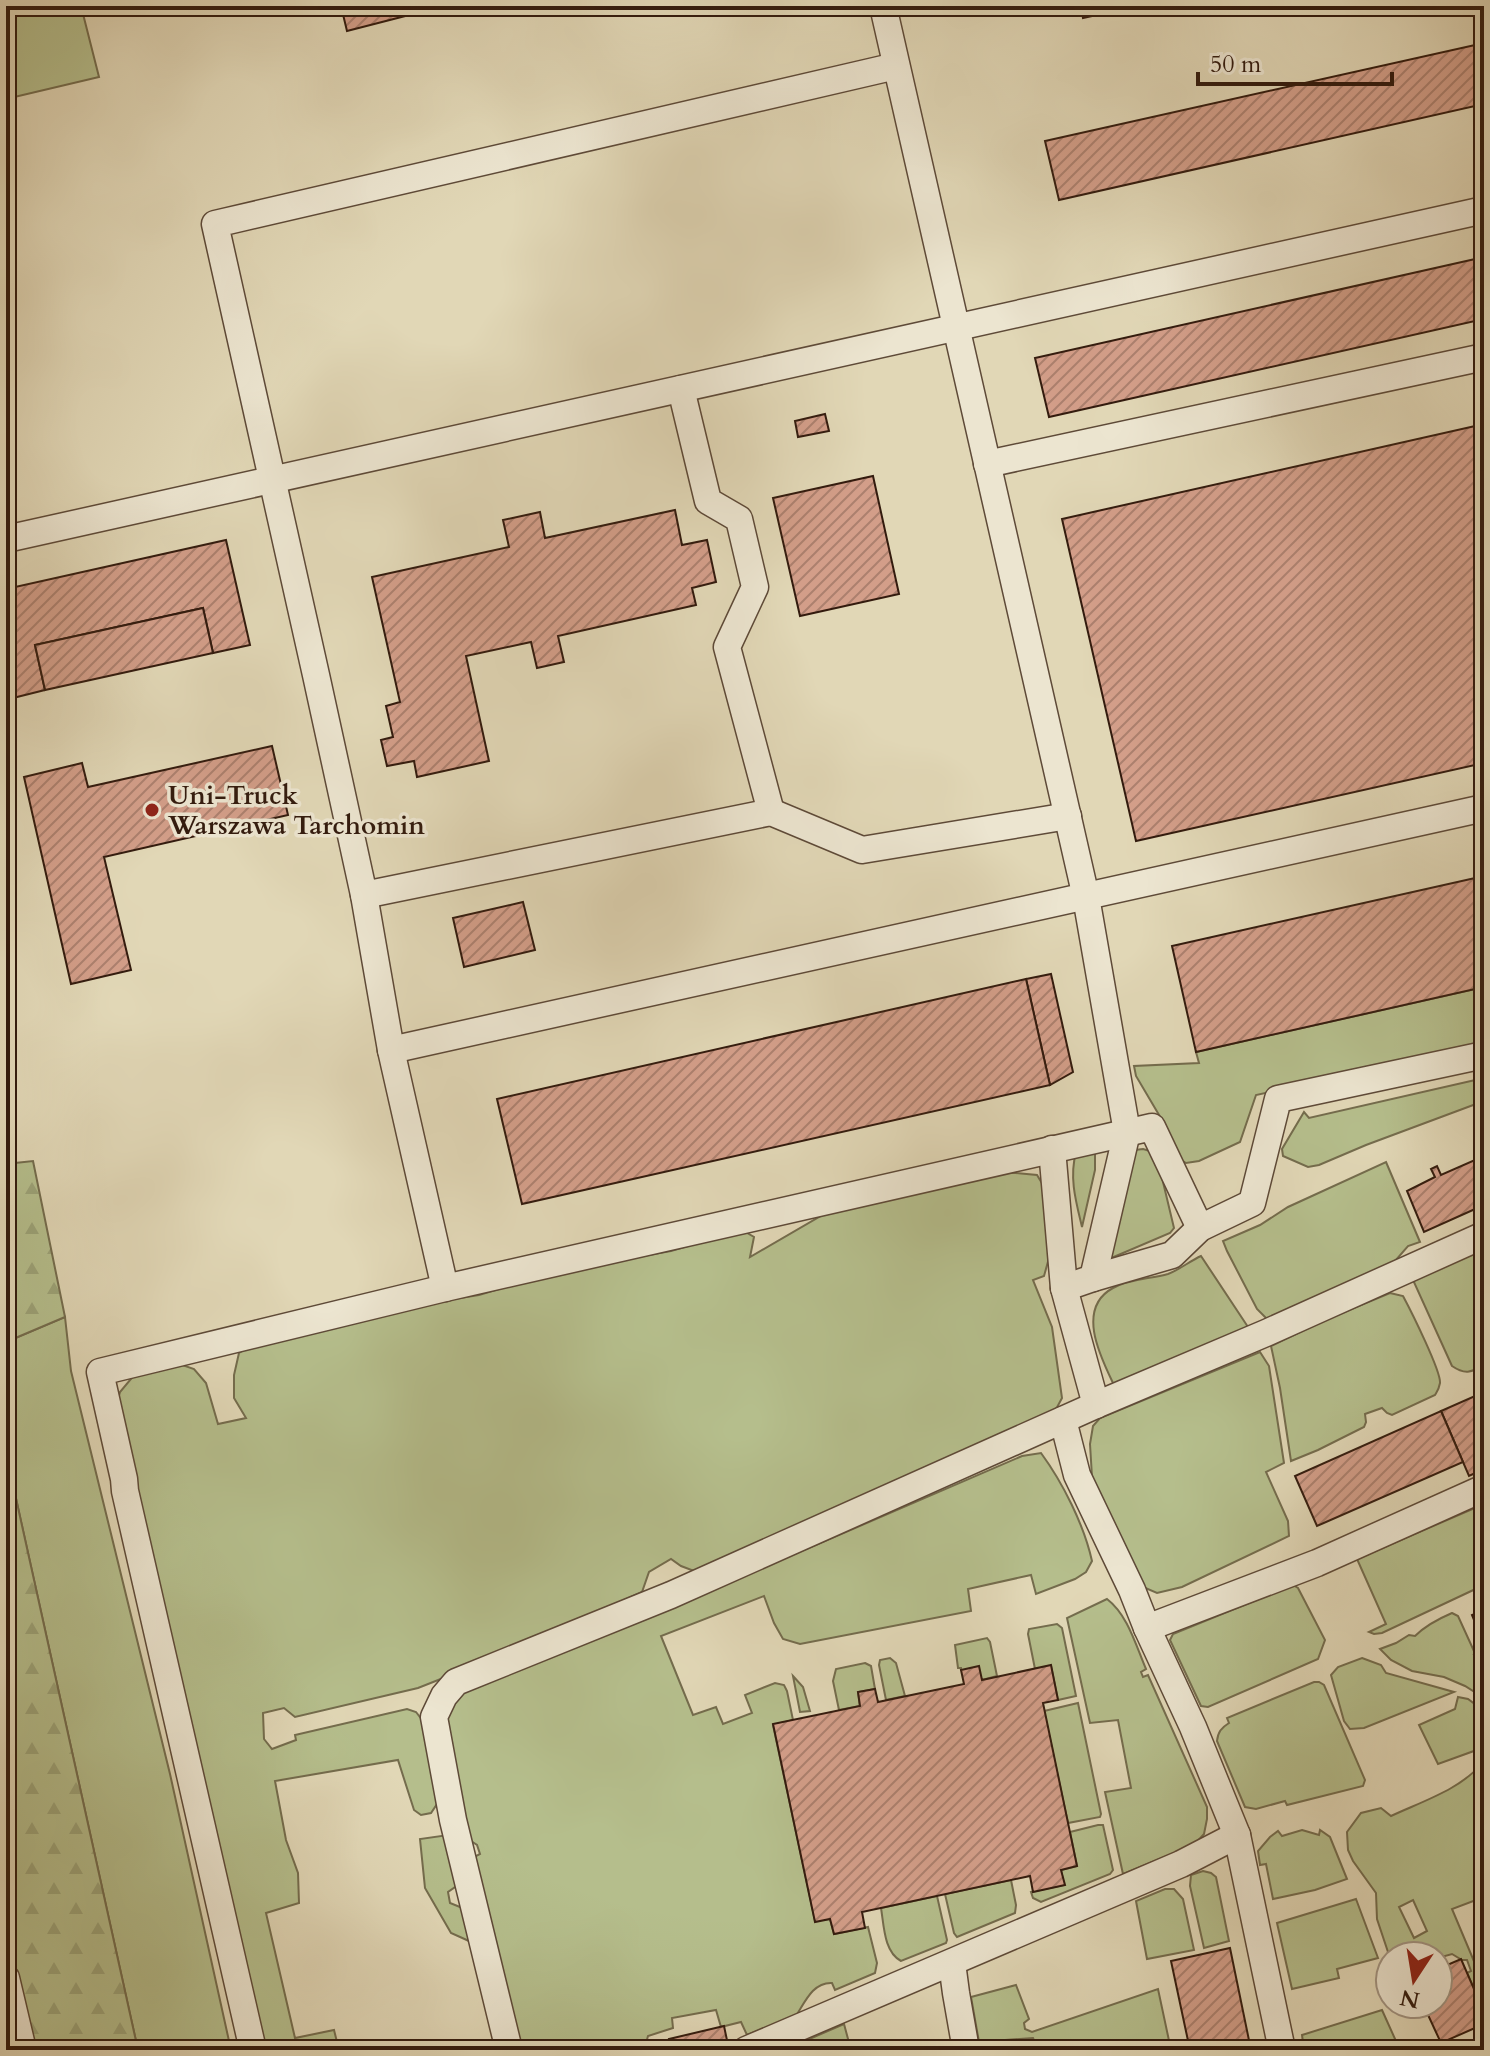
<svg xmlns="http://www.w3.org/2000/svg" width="1490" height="2056" viewBox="0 0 1490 2056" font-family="Cardo,serif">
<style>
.green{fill:#b5be8c;stroke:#746c4d;stroke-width:2;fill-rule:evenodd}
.forest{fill:url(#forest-firs);stroke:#746c4d;stroke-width:2}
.building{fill:url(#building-hatch);stroke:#331b0e;stroke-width:2}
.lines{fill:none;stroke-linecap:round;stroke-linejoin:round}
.minor-casing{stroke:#5e4a38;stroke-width:29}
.minor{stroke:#ece5d0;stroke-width:26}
.poi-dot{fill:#8f2418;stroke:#ece5d0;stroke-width:3}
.labels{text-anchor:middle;stroke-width:7;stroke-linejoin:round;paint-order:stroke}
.poi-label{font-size:26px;font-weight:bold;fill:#331b0e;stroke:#ece5d0;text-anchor:start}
</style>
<defs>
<pattern id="forest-firs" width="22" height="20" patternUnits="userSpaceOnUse" patternTransform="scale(2)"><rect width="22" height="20" fill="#b5be8c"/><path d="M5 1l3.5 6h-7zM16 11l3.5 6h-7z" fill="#9ca378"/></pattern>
<pattern id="building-hatch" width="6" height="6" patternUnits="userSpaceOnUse" patternTransform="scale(2)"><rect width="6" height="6" fill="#d39e89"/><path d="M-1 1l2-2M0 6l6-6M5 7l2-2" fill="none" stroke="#ac806e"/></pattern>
</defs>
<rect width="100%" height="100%" fill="#e1d7b6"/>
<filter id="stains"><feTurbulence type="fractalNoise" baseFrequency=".0025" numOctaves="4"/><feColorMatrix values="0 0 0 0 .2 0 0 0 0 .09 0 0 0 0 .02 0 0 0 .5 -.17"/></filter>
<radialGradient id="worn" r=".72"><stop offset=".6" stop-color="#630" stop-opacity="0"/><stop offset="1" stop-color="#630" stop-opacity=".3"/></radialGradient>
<g class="green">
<path d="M 6,6 L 81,6 L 99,77 L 6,99 Z"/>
<path d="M 1484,987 L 1484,1045 L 1256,1095 L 1240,1142 L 1199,1161 L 1186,1163 L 1178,1158 L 1162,1120 L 1136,1076 L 1134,1066 L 1199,1063 L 1196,1052 Z"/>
<path d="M 1484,1078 L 1484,1101 L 1366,1145 L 1319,1165 L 1308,1167 L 1283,1156 L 1282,1149 L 1304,1112 L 1309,1118 Z"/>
<path d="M 1095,1147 L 1095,1170 L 1082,1227 C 1076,1202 1069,1178 1076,1152 Z"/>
<path d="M 1143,1149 L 1150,1151 L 1158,1161 L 1174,1228 L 1170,1233 L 1109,1259 L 1135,1150 Z"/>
<path d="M 1386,1162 L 1420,1242 L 1408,1246 L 1389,1268 L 1272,1318 L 1266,1318 L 1257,1309 L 1227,1251 L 1223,1241 L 1260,1225 L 1288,1207 Z"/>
<path d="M 984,1170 L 1037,1175 L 1046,1190 L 1049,1258 L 1044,1276 L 1033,1280 L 1052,1327 L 1062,1398 L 1055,1411 L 694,1571 L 681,1566 L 671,1559 L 649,1572 L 642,1592 L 509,1652 L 418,1688 L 295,1717 L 284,1708 L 263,1713 L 264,1739 L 272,1749 L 296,1740 L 295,1735 L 407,1709 L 416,1712 L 426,1725 L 441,1798 L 431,1813 L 421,1815 L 414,1810 L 398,1760 L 275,1781 L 286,1840 L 298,1873 L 299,1903 L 266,1913 L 295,2038 L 334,2030 L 339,2050 L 262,2050 L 116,1406 L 120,1392 L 135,1374 L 171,1361 L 194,1369 L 206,1383 L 218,1424 L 246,1418 L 234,1398 L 234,1375 L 239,1353 L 252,1345 L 441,1301 L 479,1295 L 558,1271 L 671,1251 L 742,1230 L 754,1237 L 750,1257 L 826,1213 Z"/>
<path d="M 1484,1240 L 1484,1366 C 1471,1372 1465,1375 1452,1366 L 1413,1280 Z"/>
<path d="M 1201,1256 L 1250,1330 L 1124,1384 L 1113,1383 C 1100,1356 1076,1308 1113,1288 C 1129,1279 1150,1279 1168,1274 C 1179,1270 1190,1261 1201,1256 Z"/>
<path d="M 1390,1293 L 1403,1296 C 1411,1311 1441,1371 1440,1383 C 1439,1389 1438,1390 1435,1395 L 1392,1415 L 1387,1413 L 1382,1408 L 1365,1414 L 1366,1422 L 1364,1427 L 1318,1450 L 1291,1461 L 1280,1388 L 1271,1346 L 1325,1320 Z"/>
<path d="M 65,1317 L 71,1371 L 170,1774 L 231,2050 L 138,2050 L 15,1494 L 14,1385 L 6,1387 L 6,1342 Z"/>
<path d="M 1260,1352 L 1269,1366 L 1284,1463 L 1266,1472 L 1288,1521 L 1289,1536 L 1182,1587 L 1157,1593 L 1143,1587 L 1138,1577 L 1092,1477 L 1090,1444 L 1093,1426 L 1100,1418 Z"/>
<path d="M 1041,1453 C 1063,1483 1084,1525 1092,1561 L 1086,1572 L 1075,1579 L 1036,1594 L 1031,1575 L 968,1589 L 971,1611 L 800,1644 L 783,1639 L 774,1623 L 764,1596 L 661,1636 L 693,1715 L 716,1707 L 723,1724 L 752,1713 L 745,1695 L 775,1683 L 784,1685 L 787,1691 L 793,1720 L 773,1725 L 815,1921 L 830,1919 L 834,1934 L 868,1927 L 877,1963 L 875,1973 L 835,1990 L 832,1983 C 813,1982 805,2002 796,2016 L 747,2035 L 741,2022 L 721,2027 L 716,2010 L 672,2018 L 673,2028 L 648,2036 L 644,2050 L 602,2050 L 601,2048 L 590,2050 L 518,2050 L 476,1860 L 476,1856 L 480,1854 L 477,1845 L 471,1841 L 443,1717 L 452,1697 L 818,1544 L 1022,1456 Z"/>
<path d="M 1484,1504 L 1484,1585 L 1382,1633 L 1374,1634 L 1369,1632 L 1386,1624 L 1357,1559 Z"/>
<path d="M 1293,1585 L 1298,1588 L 1325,1640 L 1318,1659 L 1208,1707 L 1201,1706 L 1170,1640 L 1173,1634 Z"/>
<path d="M 1107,1599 C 1128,1615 1136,1646 1146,1669 L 1141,1672 L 1143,1677 L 1148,1675 L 1207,1807 L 1207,1819 L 1204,1834 L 1194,1845 L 1123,1874 L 1105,1792 L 1131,1788 L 1118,1720 L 1090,1723 L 1067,1618 Z"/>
<path d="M 1452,1613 L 1458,1616 L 1484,1673 L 1484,1698 L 1465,1686 L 1444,1677 L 1412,1671 L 1391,1660 L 1380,1649 L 1396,1643 L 1409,1635 L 1415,1636 C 1426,1625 1438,1619 1452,1613 Z"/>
<path d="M 1057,1624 L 1062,1628 L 1076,1696 L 1058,1700 L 1051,1666 L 1035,1669 L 1028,1634 L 1029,1629 Z"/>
<path d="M 987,1638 L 990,1642 L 997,1676 L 982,1680 L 961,1670 L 961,1668 L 958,1668 L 955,1645 Z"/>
<path d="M 890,1658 L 896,1663 L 905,1696 L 886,1700 L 879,1665 L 880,1660 Z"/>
<path d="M 1362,1658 L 1381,1665 L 1386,1673 L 1454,1692 L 1364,1728 L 1350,1729 L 1344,1721 L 1331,1675 L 1338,1667 Z"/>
<path d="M 865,1663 L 871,1666 L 875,1689 L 858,1692 L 860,1706 L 839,1710 L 833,1681 L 836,1669 Z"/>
<path d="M 793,1676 L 803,1687 L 810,1711 L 800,1712 Z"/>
<path d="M 1314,1682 L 1319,1682 L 1324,1685 L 1365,1780 L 1363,1786 L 1287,1805 L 1285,1801 L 1256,1809 L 1245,1807 L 1217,1741 C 1218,1732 1221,1728 1229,1723 L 1227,1718 Z"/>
<path d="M 1458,1697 L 1468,1699 L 1484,1711 L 1484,1759 L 1474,1751 L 1438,1764 L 1419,1725 L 1455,1709 Z"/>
<path d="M 1078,1703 L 1101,1814 L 1100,1817 L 1068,1823 L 1044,1711 Z"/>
<path d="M 1484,1761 L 1484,1897 L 1452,1909 L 1484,1985 L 1484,2004 L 1481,2005 L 1467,1973 L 1471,1971 L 1467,1960 L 1462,1960 L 1452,1954 L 1438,1958 L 1438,1956 L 1390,1956 L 1390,1958 L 1377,1919 L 1376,1893 L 1353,1861 L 1348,1850 L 1347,1832 L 1361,1813 L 1381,1808 L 1391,1816 C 1423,1801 1462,1789 1484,1761 ZM 1413,1900 L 1427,1931 L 1414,1938 L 1399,1907 Z"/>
<path d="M 1098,1825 L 1103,1825 L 1113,1870 L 1110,1874 L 1041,1902 L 1033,1898 L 1031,1892 L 1064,1885 L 1061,1870 L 1077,1866 L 1070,1832 Z"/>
<path d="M 1302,1830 L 1319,1835 L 1320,1830 L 1330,1837 L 1347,1879 L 1315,1890 L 1273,1899 L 1266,1864 L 1260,1865 L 1258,1851 L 1270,1837 L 1278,1831 L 1282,1836 Z"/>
<path d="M 448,1835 L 458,1885 L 448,1892 L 450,1903 L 465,1909 L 469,1941 L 451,1933 L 425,1888 L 420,1839 Z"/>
<path d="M 1203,1871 L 1211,1873 L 1216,1877 L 1229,1941 L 1204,1948 L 1190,1886 L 1191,1875 Z"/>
<path d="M 1011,1880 L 1016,1905 L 1015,1913 L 957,1937 L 954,1933 L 945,1894 Z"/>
<path d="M 1165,1889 L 1174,1889 L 1183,1899 L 1194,1950 L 1147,1959 L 1136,1901 Z"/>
<path d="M 937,1896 L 947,1940 L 946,1943 L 901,1961 C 884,1952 884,1926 881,1908 Z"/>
<path d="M 1356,1899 L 1378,1958 L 1337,1969 L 1339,1978 L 1292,1989 L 1277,1923 Z"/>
<path d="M 1016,1985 L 1029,2019 L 1024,2023 L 1025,2029 L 1032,2032 L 1158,1989 L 1171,2050 L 1056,2050 L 1055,2044 L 1037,2047 L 1033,2038 L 979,2042 L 971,1997 Z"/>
<path d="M 1382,2010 L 1400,2050 L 1304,2050 L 1302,2035 Z"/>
<path d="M 844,2024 L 851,2050 L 784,2050 Z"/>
</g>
<g class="forest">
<path d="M 33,1161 L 65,1317 L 6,1342 L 6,1164 Z"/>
<path d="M 14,1384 L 15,1494 L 138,2050 L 6,2050 L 6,1387 Z"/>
</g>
<g class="building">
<path d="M 341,6 L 415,6 L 417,13 L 347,31 Z"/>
<path d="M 1081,6 L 1137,6 L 1083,18 Z"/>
<path d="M 1484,43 L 1484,104 L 1059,200 L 1045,141 Z"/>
<path d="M 1484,257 L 1484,319 L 1049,417 L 1035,358 Z"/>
<path d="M 825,414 L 829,431 L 798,437 L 795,421 Z"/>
<path d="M 1484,424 L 1484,763 L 1136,841 L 1062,519 Z"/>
<path d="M 873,476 L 899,594 L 800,616 L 773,498 Z"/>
<path d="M 675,510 L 682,545 L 707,540 L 716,582 L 692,588 L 696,605 L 558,636 L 564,662 L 537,668 L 531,642 L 466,656 L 489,761 L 417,777 L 414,761 L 387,766 L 381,740 L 393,737 L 386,706 L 400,702 L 372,577 L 509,547 L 503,520 L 540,512 L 545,538 Z"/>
<path d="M 226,540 L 250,645 L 213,653 L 203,608 L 35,645 L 45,690 L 9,699 L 6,687 L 6,589 Z"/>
<path d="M 203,608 L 213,653 L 45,690 L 35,645 Z"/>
<path d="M 272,746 L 288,815 L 104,857 L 131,970 L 71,984 L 24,777 L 82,763 L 88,787 Z"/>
<path d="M 1484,876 L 1484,987 L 1196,1052 L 1172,946 Z"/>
<path d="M 523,902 L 535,950 L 464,967 L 453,918 Z"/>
<path d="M 1051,974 L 1073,1072 L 1050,1085 L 1026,979 Z"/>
<path d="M 1026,979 L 1050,1085 L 522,1204 L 497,1099 Z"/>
<path d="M 6,1087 L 15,1157 L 6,1158 Z"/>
<path d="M 1484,1156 L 1484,1205 L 1424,1232 L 1407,1191 L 1435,1177 L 1431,1169 L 1437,1166 L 1441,1175 Z"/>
<path d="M 1484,1392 L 1484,1469 L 1469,1476 L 1441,1411 Z"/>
<path d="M 1441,1411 L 1463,1462 L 1317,1526 L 1295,1476 Z"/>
<path d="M 1484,1610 L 1484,1644 L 1472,1615 Z"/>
<path d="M 1484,1650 L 1484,1665 L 1480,1667 L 1474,1655 Z"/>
<path d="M 1051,1665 L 1058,1700 L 1043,1703 L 1077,1866 L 1061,1870 L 1065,1885 L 1033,1892 L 1030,1876 L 862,1912 L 865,1928 L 834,1934 L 830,1919 L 815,1922 L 773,1724 L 860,1706 L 858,1692 L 875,1689 L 878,1702 L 964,1684 L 961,1670 L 979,1666 L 982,1680 Z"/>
<path d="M 1230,1948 L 1251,2050 L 1190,2050 L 1171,1961 Z"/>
<path d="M 1461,1959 L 1484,2012 L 1484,2024 L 1441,2043 L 1423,2004 L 1438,2004 L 1438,1969 Z"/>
<path d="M 724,2026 L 728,2045 L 705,2050 L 672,2050 L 669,2039 Z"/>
</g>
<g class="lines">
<defs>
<g id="minor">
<path d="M 883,6 L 1086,897 L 1127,1132 L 1093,1278 L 1064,1288"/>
<path d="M 681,389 L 708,501 L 739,519 L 755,587 L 727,647 L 771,812"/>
<path d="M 987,464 L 1484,357"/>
<path d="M 6,539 L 1484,210"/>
<path d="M 364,895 L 771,812 L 862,850 L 1068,816"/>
<path d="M 391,1050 L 1484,808"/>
<path d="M 1052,1149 L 1064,1288 L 1096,1405"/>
<path d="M 1093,1278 L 1172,1255 L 1200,1228 L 1252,1203 L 1278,1099 L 1484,1055"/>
<path d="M 445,1288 L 391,1050 L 364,895 L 316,675 L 215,224 L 896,66"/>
<path d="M 1063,1420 L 1077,1475 L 1132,1590 L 1147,1628"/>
<path d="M 952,1963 L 956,1993 L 966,2050"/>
<path d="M 6,1978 L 23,2050"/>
<path d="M 253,2050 L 125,1491 L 124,1479 L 100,1372 L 445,1288 L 1152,1127 L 1200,1228"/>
<path d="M 509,2050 L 453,1820 L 434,1717 L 444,1696 L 456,1682 L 671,1595 L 1096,1405 L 1266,1333 L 1484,1235"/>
<path d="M 746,2050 L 1181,1864 L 1237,1835"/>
<path d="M 1282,2050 L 1237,1835 L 1193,1727 L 1147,1628 L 1317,1563 L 1484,1488"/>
</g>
</defs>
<use href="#minor" class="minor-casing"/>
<use href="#minor" class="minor"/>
</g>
<circle class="poi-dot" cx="152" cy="810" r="8"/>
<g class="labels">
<g class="poi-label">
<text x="168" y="804">Uni-Truck<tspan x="168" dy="30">Warszawa Tarchomin</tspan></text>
</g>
</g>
<rect width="1490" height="2056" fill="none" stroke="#e1d7b6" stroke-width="32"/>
<rect x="8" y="8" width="1474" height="2040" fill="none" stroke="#331b0e" stroke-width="4"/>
<rect x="16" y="16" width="1458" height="2024" fill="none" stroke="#331b0e" stroke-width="2"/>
<g transform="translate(1414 1980) rotate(192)"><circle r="38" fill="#ece5d0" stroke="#a29482" stroke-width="2"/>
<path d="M0-6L14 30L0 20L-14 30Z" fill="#8f2418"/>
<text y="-12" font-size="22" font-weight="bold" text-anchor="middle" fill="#331b0e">N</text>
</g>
<path d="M1198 72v12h194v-12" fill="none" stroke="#331b0e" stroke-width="4"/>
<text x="1210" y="72" font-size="24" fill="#331b0e" stroke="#ece5d0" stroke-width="6" paint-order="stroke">50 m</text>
<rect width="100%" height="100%" filter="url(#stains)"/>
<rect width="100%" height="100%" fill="url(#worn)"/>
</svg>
